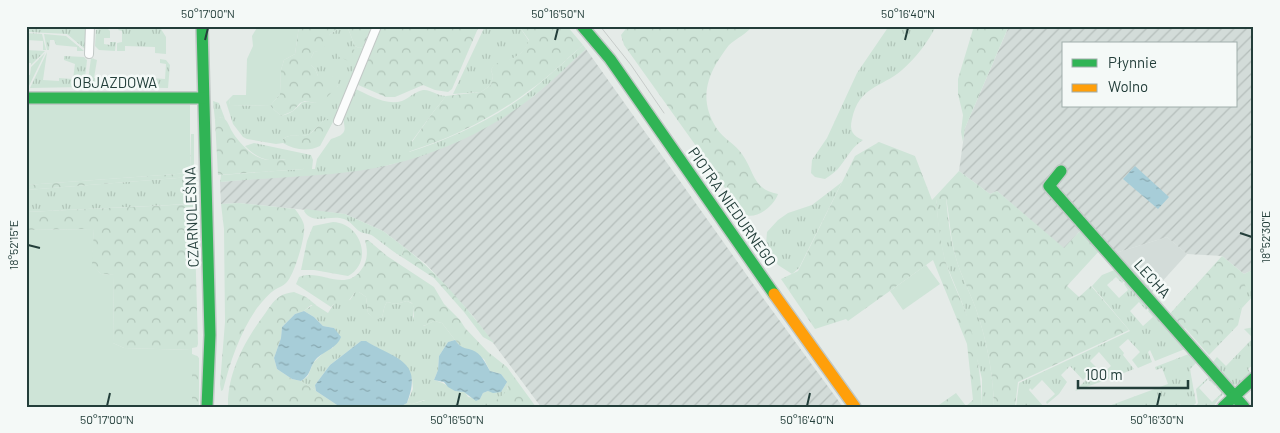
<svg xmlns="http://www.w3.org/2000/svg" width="1280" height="433" viewBox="0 0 1280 433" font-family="Barlow,sans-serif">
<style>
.built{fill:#d3dcd9}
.industrial{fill:url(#industrial-furrows);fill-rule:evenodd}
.grass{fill:url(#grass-tufts)}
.forest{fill:url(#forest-crowns)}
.garden{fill:#cee4d7}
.water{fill:url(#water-ripples)}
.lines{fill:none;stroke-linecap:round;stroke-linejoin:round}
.street-casing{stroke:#c2c8c6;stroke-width:10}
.fast-casing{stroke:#c1c8c6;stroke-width:14}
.slow-casing{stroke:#c1c8c6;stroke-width:14}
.street{stroke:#fbfcfc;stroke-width:8}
.fast{stroke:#30b455;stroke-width:11}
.slow{stroke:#ff9f0a;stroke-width:11}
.tram{stroke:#c7ccca;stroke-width:1}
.ticks{fill:none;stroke:#233e3a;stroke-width:2}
.labels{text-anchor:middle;stroke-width:5;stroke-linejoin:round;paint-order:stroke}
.street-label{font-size:15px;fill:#233e3a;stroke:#f4f9f7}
.neatline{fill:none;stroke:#233e3a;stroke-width:2}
.ticks-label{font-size:12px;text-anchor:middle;fill:#233e3a}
</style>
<defs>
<pattern id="industrial-furrows" width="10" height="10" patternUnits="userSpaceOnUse" patternTransform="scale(1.25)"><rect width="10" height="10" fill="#d3dcd9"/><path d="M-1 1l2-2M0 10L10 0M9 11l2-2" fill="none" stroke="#b5bebb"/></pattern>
<pattern id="grass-tufts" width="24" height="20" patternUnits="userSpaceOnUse" patternTransform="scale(1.25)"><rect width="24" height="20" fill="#cee4d7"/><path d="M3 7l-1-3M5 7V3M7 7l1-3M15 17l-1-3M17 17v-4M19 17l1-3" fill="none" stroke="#b1c5b9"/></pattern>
<pattern id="forest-crowns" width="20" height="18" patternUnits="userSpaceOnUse" patternTransform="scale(1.25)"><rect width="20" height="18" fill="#cee4d7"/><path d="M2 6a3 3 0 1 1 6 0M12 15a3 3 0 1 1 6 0" fill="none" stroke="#b1c5b9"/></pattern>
<pattern id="water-ripples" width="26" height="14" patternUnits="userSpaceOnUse" patternTransform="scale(1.25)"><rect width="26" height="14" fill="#a7cdd8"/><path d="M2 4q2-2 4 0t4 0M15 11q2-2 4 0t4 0" fill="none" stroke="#88a8b0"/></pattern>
</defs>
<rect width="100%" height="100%" fill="#e5ebe8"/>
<path class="built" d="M 1167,237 L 1187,254 L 1149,296 L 1112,254 Z"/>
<g class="industrial">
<path d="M 1009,26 L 1254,26 L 1254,269 L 1244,274 L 1222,256 L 1187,254 L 1167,237 L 1112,254 L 1084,226 L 1064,249 L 997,191 L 990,194 L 959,171 L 965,128 ZM 1064,44 L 1236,44 L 1236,106 L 1064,106 Z"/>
<path d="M 586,49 L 766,302 L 843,407 L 541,407 L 473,316 L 426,264 L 383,231 L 345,214 L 239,203 L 221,204 L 220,182 L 358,170 L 389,165 L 419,156 L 461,140 L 534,96 Z"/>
</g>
<g class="grass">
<path d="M 30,26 L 86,26 L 87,28 L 85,49 L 67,34 L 29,32 Z"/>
<path d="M 121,26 L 161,29 L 166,37 L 166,54 L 155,53 L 155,47 L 125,46 L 125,51 L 117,51 L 117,43 L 122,42 L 122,31 L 118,30 Z"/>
<path d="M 343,26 L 347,26 L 355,46 L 359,48 L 363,47 L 370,30 L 371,32 L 345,97 L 334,120 L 323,121 C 318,125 313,133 307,135 C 298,138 291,133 283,139 L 283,143 L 276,144 L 247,139 L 243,137 L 233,124 L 226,102 L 229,99 L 230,105 L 270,106 L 281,116 C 285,115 290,113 293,111 C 304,103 299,100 315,103 L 338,86 L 332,76 L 318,76 L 315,69 L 311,65 L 311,58 L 314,52 L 318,51 L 330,34 Z"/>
<path d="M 485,26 L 519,26 L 529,41 C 523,57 510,60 494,65 L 491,70 L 493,76 L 491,85 L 481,92 L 453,94 Z"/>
<path d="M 889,26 L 936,26 C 928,42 916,58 902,70 C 881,88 859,86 852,119 C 849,131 853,136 863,140 C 852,147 849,155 841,165 C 837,171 831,175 825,179 L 815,177 L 811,173 L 812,160 L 827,138 L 857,73 Z"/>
<path d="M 102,28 L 108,29 L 110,31 L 110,38 L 104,38 L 104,44 L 110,45 L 110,42 L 116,42 L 115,51 L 99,50 L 95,46 L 96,30 Z"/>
<path d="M 26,33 L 42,34 L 46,50 L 43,50 L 43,41 L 26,40 Z"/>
<path d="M 44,34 L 66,36 L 84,51 L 77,51 L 77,47 L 56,45 L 54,40 L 50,40 L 49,50 L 47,50 Z"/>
<path d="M 583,45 L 586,49 C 569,64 553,81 535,95 C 485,135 420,162 357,171 C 312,177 266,178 220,182 L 221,175 L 304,169 L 284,159 C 267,163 257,158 245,146 L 254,143 L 311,155 L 313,160 L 312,169 L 315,169 L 317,159 L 331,139 C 354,133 340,125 344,111 C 346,103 350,95 353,88 C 368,94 385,106 402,101 C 409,98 416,91 423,90 C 430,89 438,96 446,96 L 434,111 L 412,141 L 412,147 L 409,152 C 453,138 496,118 533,89 C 550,75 566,60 583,45 Z"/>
<path d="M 26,50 L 45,51 L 31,65 L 31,63 L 26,63 Z"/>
<path d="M 47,52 L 43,80 L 59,81 L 59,78 L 73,79 L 75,64 L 64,60 L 64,56 L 84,57 L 87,60 L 84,87 L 30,88 Z"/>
<path d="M 45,53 L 28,88 L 26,88 L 26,75 L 30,75 L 31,67 Z"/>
<path d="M 91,58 L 97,60 L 94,78 L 123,81 L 124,78 L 151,80 L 152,78 L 165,79 L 166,64 L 160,63 L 160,59 L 166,60 L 170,65 L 168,88 L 87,87 Z"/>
<path d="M 213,101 L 219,103 L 225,119 L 221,117 L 215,120 Z"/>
<path d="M 191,134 L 194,134 L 194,173 L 190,173 Z"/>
<path d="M 190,177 L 189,204 L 26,212 L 26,190 Z"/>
<path d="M 842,182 L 799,268 L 792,274 L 778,265 L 766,244 L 767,232 L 778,220 L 788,213 L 812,205 Z"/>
<path d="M 946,198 C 948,218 950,239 956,258 C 961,276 970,292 976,309 C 987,341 993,373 994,407 L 982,407 L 982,379 L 965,310 L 945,261 L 939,233 L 936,199 Z"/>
<path d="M 305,209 L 345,214 L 383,231 L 404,247 L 402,255 L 405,259 C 393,252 384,244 373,236 C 369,233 363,234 359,231 C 354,227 350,221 344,219 C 330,214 313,226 304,211 Z"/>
<path d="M 1222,256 L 1244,274 L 1254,269 L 1254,295 L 1242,308 L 1238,325 L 1209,355 L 1185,328 L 1182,330 L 1168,316 Z"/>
<path d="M 1117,269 L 1126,279 L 1122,283 L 1116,277 L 1107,285 L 1119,298 L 1128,290 L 1124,284 L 1127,280 L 1151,306 L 1146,310 L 1139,302 L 1130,311 L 1143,326 L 1153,317 L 1148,311 L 1152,307 L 1190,347 L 1155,361 L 1150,350 L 1148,352 L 1152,362 L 1138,368 L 1132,360 L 1140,352 L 1128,339 L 1119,347 L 1124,353 L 1123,355 L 1134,369 L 1106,380 L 1096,370 L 1102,374 L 1111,366 L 1099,352 L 1090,361 L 1096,367 L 1083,380 L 1070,366 L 1061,375 L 1067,382 L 1059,394 L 1047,404 L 1046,402 L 1055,394 L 1042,380 L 1032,390 L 1030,388 L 1029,390 L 1044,407 L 1016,407 L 1019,383 L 1130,331 L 1092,286 L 1102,275 Z"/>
<path d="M 355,292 L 359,292 L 366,297 L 368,313 L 374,319 L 381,319 C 384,314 383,307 387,302 L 396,304 L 407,301 L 413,304 L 414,308 L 413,317 L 424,326 L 434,321 L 442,323 L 455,340 L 448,342 L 439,356 L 438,370 L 434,380 C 446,383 451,390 465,392 L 468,397 L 480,399 L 483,393 L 488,391 L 501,392 L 507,382 L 507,390 L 505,394 L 494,404 L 486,407 L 437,407 L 424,400 L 412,404 L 407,403 L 413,389 L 412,378 C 401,369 375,341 361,341 L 330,365 L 315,385 L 316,391 L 301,381 L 308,376 L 313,363 L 327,349 L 333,348 L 334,328 L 323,326 L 314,317 L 304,311 L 314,304 L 328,313 L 335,302 L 350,300 Z"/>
<path d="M 1254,327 L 1254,363 L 1248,369 L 1251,373 L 1237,385 L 1231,385 L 1213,364 L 1213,362 L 1217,357 L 1226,366 L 1253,338 L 1244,329 Z"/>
<path d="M 1194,352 L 1200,359 L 1190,369 L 1196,403 L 1192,407 L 1182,407 L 1180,404 L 1177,407 L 1106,407 L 1168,384 L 1162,368 L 1156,370 L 1155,367 Z"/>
<path d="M 1094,372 L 1103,381 L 1075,391 Z"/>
<path d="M 1212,374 L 1219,382 L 1215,386 L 1208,379 L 1199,388 L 1212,402 L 1222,393 L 1216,387 L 1220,384 L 1227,391 L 1221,396 L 1213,407 L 1195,407 L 1198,403 L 1196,389 Z"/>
</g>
<g class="forest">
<path d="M 299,26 L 343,26 L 330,34 L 323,51 L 314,52 L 311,58 L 311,65 L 315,69 L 318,76 L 332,76 L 337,78 L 338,86 L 325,99 L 315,103 L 305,101 L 300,103 L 293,111 L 281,116 L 270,106 L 280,94 L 281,70 L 284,60 L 295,54 Z"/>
<path d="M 347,26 L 368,26 L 370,30 L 363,47 L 359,48 L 355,46 Z"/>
<path d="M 380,26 L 479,26 L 452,89 L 448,92 L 435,90 L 423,85 L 395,97 L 386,97 L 356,84 Z"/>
<path d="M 519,26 L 567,26 L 583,45 C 565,60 549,77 530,90 C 493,118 452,138 408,152 L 412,147 L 412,142 L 434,111 L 446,96 L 481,92 L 491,85 L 493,76 L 491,70 L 494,64 C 510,60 523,57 529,40 Z"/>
<path d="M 628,26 L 753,26 C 746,34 737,38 729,45 C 724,51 720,58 716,64 C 703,87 703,107 717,129 C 724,139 735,144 742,154 C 755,172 752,189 778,194 C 774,206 756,221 743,214 L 696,146 L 624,45 L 621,35 Z"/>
<path d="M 974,26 L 1006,26 L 1007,30 L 965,128 L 963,142 L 961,132 L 963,115 L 958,94 L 958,79 Z"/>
<path d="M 342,46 L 355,50 L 355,58 L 351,62 L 339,57 L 337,51 L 338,48 Z"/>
<path d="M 222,117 C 228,120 229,127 233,133 C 238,141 249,153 258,157 C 276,166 293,150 304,169 L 218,175 L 215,120 L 217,118 Z"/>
<path d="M 327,119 L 334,120 L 320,146 C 308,152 294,150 283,143 L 283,139 C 291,133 298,138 307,135 C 316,132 318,122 327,119 Z"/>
<path d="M 879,142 L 915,156 L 932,200 L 959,171 L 990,194 L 997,191 L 1064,248 L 1082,229 L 1101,249 L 1067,286 L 1079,297 L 1091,286 L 1129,330 L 1018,382 L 1015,407 L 994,407 C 993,373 987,341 976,309 C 970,292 961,276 956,258 C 950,238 950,218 946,198 L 936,200 C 938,220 940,240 945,260 C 950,277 958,293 965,310 C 976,341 981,373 982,407 L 936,407 L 956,393 L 966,406 L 973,400 L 967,344 L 933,260 L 848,321 L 846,319 L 815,329 L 781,279 L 798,271 L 855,156 Z"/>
<path d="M 190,173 L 190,177 L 26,190 L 26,185 Z"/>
<path d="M 239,203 L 295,209 C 298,213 303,220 304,225 C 306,236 294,276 286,283 C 283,286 279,287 276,289 C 269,293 262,302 257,308 C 240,332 230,362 223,390 L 221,391 L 220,384 L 225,322 L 224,229 L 221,204 Z"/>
<path d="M 193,204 L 194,206 L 198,344 L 197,347 L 192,348 L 192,350 L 124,348 L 113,343 L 114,275 L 101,274 L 91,265 L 94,229 L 26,230 L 26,212 Z"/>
<path d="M 333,222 C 361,223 374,262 348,276 L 314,270 L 301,270 L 307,241 L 313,226 Z"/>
<path d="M 365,240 L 368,240 L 387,256 L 434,287 L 444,304 L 460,320 L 465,328 L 488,352 L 507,367 L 536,407 L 487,407 C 493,404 495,401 500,397 C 511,389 509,385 501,374 L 490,371 L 484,359 L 465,350 L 458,344 L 442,323 L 434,321 C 426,325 422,329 414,322 L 414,308 L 412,303 L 407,301 L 396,304 L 387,302 C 383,307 384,314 381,319 L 374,320 L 368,313 L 366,297 L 359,292 L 355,292 L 347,303 C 339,303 337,299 331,307 L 296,284 L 299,277 C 320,268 344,293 361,270 C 368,261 368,251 365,240 Z"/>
<path d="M 404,247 C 439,274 467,308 494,343 L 483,337 L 464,312 L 434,278 L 405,259 L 402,255 Z"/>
<path d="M 1219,260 C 1232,265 1248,279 1246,294 C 1242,307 1219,348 1207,349 L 1193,330 L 1179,323 L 1171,313 Z"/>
<path d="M 294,292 L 306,297 L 316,305 L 311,305 L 304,311 L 295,314 L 282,327 L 281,338 L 274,358 L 277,369 L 292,379 L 301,381 L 340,407 L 228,407 C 227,373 245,340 264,315 C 269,308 273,301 279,297 C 283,294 288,293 294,292 Z"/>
<path d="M 192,354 L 197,356 L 199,358 L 199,407 L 192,407 Z"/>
<path d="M 430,399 L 435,400 L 437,407 L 400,407 L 407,403 L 412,404 Z"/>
</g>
<g class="garden">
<path d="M 258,26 L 299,26 L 295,54 L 284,60 L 281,70 L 280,94 L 270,106 L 230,105 L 229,99 L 233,95 L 246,95 L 247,59 L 253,46 L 252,36 Z"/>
<path d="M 26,105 L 190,105 L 190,173 L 26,185 Z"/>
<path d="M 94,229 L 92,265 L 101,274 L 114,275 L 113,343 L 124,348 L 192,350 L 192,407 L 26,407 L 26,230 Z"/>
<path d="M 926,265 L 940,284 L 903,310 L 890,291 Z"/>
</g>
<g class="water">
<path d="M 1135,166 L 1169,197 L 1158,209 L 1123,179 Z"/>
<path d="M 304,311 L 314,317 L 323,326 L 334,328 L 341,337 C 337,348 326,350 317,358 C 308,368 313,373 301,381 L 292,379 L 277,369 L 274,358 L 281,338 L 282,327 L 295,314 Z"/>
<path d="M 455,340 C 462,349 463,347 472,350 C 481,353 486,364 490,371 L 501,374 L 507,382 L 501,392 L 493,393 L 488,391 L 483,393 L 480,399 L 476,401 L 464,392 L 455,391 L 448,387 L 444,382 L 434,380 L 438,370 L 439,356 L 448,342 Z"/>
<path d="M 361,341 L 366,341 C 395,359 424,360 407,403 L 400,407 L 340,407 L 316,391 L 315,385 L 330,365 Z"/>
</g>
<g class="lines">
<defs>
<g id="street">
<path d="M 89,54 L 90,26"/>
<path d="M 338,121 L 377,26"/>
</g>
<g id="fast">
<path d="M 202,26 L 210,335 L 207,407"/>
<path d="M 582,26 L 610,59 L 774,294"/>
<path d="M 26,98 L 203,98"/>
<path d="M 1061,171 L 1049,186 L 1244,407"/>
<path d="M 1223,407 L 1254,378"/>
</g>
<path id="slow" d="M 774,294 L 855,407"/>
</defs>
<use href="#street" class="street-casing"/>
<use href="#fast" class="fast-casing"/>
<use href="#slow" class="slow-casing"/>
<use href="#street" class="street"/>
<use href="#fast" class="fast"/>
<use href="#slow" class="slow"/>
<path class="tram" d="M 600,26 L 631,65 L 664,113"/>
</g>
<path class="ticks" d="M 205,40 L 208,28M 555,40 L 558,28M 905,40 L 908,28M 1240,233 L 1252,237M 28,245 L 40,248M 107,406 L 110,393M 457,406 L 460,393M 807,406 L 810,393M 1157,406 L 1160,393"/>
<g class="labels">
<g class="street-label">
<text x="115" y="88">OBJAZDOWA</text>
<text transform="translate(732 207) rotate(55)" y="5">PIOTRA NIEDURNEGO</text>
<text transform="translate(192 217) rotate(-92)" y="5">CZARNOLEŚNA</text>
<text transform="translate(1152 279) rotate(48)" y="5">LECHA</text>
</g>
</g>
<rect width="1280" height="433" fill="none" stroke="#f4f9f7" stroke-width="55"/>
<rect x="1062" y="42" width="175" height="65" fill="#f4f9f7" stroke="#a0aeab"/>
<rect x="1072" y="59" width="25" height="8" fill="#30b455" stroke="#a0aeab"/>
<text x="1108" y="68" font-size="15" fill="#233e3a">Płynnie</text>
<rect x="1072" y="84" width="25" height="8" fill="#ff9f0a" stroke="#a0aeab"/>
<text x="1108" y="92" font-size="15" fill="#233e3a">Wolno</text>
<path d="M1078 380v8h110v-8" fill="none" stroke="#233e3a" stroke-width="2.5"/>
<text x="1085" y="380" font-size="15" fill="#233e3a" stroke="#f4f9f7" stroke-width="4" paint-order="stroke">100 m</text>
<rect x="28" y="28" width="1224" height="378" class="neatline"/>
<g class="ticks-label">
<text x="208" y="18">50°17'00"N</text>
<text x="558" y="18">50°16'50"N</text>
<text x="908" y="18">50°16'40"N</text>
<text transform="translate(1266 237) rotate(-90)" y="4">18°52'30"E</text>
<text transform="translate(14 245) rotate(-90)" y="4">18°52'15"E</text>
<text x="107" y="424">50°17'00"N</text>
<text x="457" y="424">50°16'50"N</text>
<text x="807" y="424">50°16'40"N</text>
<text x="1157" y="424">50°16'30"N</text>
</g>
</svg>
